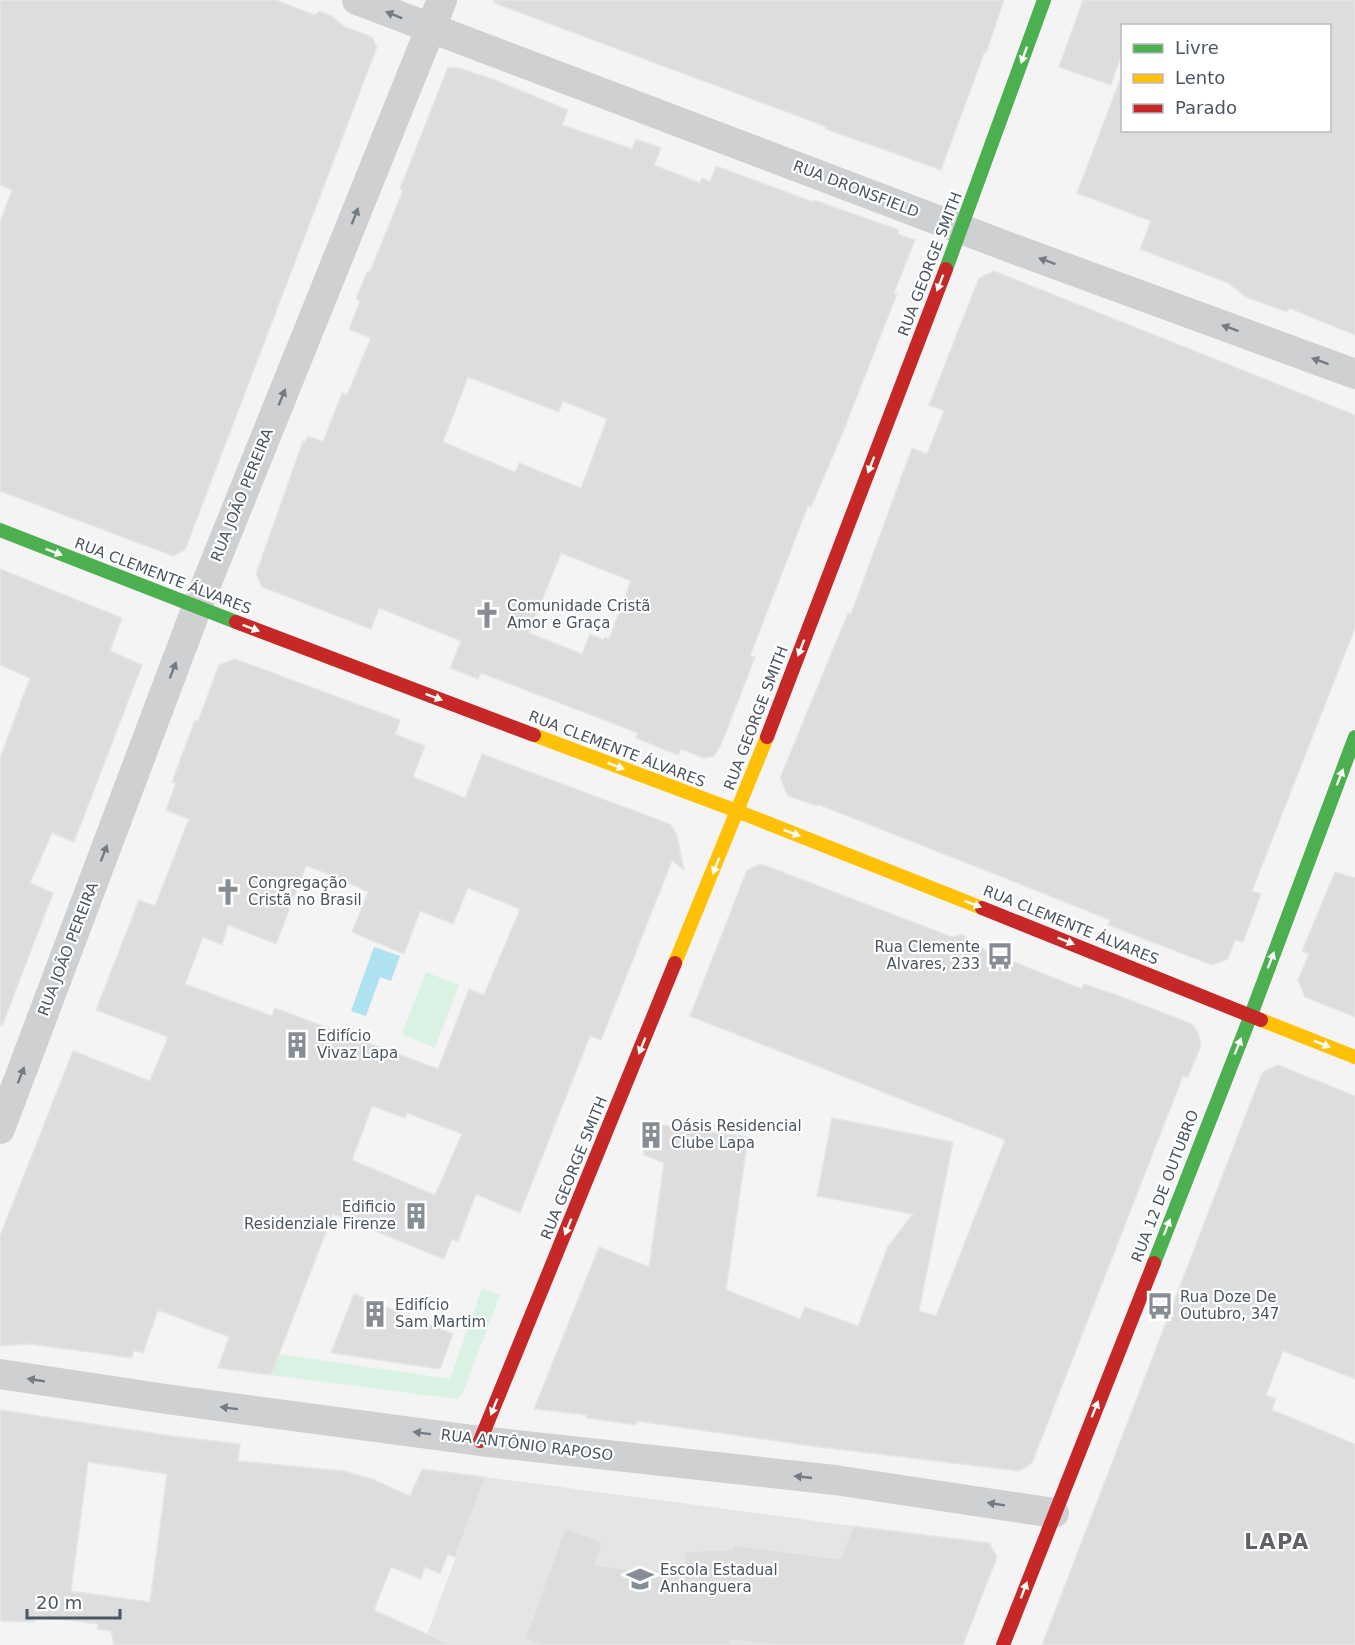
<svg xmlns="http://www.w3.org/2000/svg" width="1355" height="1645" viewBox="0 0 1355 1645" font-family="'DejaVu Sans',sans-serif">
<style>
.education{fill:#e6e5e6}
.green{fill:#d9f2e3}
.water{fill:#aee2f0}
.building{fill:#ddddde;stroke:#e5e6e7;stroke-width:1.5;fill-rule:evenodd}
.lines{fill:none;stroke-linecap:round;stroke-linejoin:round}
.street{stroke:#ced0d2;stroke-width:30}
.fast{stroke:#4caf50;stroke-width:14}
.slow{stroke:#ffc107;stroke-width:14}
.jam{stroke:#c62828;stroke-width:14}
.oneway{fill:#727b83}
.oneway2{fill:#f6fbf6}
.labels{text-anchor:middle;stroke-width:4.5;stroke-linejoin:round;paint-order:stroke}
.street-label{font-size:15px;fill:#4a5661;stroke:#fff}
.poi-label{font-size:15px;fill:#4a5661;stroke:#fff;text-anchor:start}
.district-label{font-size:21px;font-weight:bold;letter-spacing:1.5px;fill:#5f6368;stroke:#fff}
</style>
<rect width="100%" height="100%" fill="#f4f4f4"/>
<path class="education" d="M 486,1477 L 853,1526 L 806,1645 L 423,1645 Z"/>
<g class="green">
<path d="M 426,972 L 459,985 L 435,1048 L 402,1034 Z"/>
<path d="M 482,1288 L 500,1295 L 462,1395 L 456,1399 L 271,1375 L 279,1354 L 450,1379 Z"/>
</g>
<path class="water" d="M 374,947 L 400,956 L 391,981 L 380,977 L 366,1016 L 351,1011 Z"/>
<g class="building">
<path d="M 0,0 L 276,0 L 314,15 L 320,11 L 333,17 L 343,26 L 372,37 L 377,47 L 185,550 L 173,556 L 0,491 L 0,222 L 12,190 L 0,185 Z"/>
<path d="M 494,0 L 1004,0 L 986,53 L 984,53 L 941,170 L 826,129 L 827,127 L 494,3 Z"/>
<path d="M 1083,0 L 1355,0 L 1355,335 L 1289,308 L 1287,312 L 1246,297 L 1228,283 L 1140,249 L 1151,221 L 1077,193 L 1120,80 L 1122,80 L 1122,130 L 1329,130 L 1329,26 L 1122,26 L 1122,53 L 1111,85 L 1059,67 Z"/>
<path d="M 448,67 L 459,68 L 495,80 L 568,110 L 562,125 L 632,149 L 636,139 L 661,148 L 654,165 L 700,183 L 702,178 L 710,182 L 716,166 L 813,202 L 814,200 L 899,230 L 898,234 L 915,240 L 894,293 L 897,294 L 843,432 L 811,507 L 808,506 L 750,656 L 755,657 L 721,745 L 714,756 L 704,758 L 681,749 L 678,755 L 636,738 L 638,733 L 481,673 L 478,679 L 450,668 L 461,641 L 379,608 L 371,629 L 262,587 L 256,574 L 303,441 L 305,442 L 308,436 L 323,442 L 342,393 L 347,395 L 371,338 L 349,329 L 360,301 L 356,299 L 367,272 L 370,272 L 403,190 L 400,189 ZM 468,377 L 559,412 L 563,401 L 607,419 L 581,488 L 519,463 L 515,472 L 443,442 ZM 561,553 L 631,581 L 609,639 L 605,637 L 604,640 L 590,634 L 582,654 L 529,633 Z"/>
<path d="M 994,271 L 1355,415 L 1355,628 L 1252,891 L 1261,894 L 1243,942 L 1235,940 L 1228,959 L 1212,965 L 1108,925 L 1110,920 L 1005,878 L 817,804 L 817,806 L 788,796 L 780,778 L 848,613 L 851,614 L 912,448 L 927,454 L 944,411 L 929,405 L 979,278 Z"/>
<path d="M 0,569 L 122,618 L 110,651 L 142,665 L 74,842 L 52,833 L 30,883 L 53,893 L 2,1026 L 0,1025 L 0,758 L 30,678 L 0,665 Z"/>
<path d="M 235,659 L 400,720 L 395,734 L 425,746 L 413,777 L 465,798 L 482,754 L 670,824 L 677,835 L 684,870 L 672,861 L 601,1040 L 590,1036 L 520,1213 L 476,1194 L 458,1242 L 452,1239 L 444,1259 L 333,1214 L 271,1375 L 218,1368 L 229,1337 L 158,1310 L 143,1353 L 134,1350 L 132,1358 L 30,1344 L 0,1346 L 0,1236 L 73,1051 L 150,1081 L 168,1037 L 96,1010 L 139,900 L 155,906 L 189,819 L 166,810 L 176,783 L 172,782 L 195,720 L 198,721 L 219,665 ZM 306,866 L 337,877 L 368,892 L 352,932 L 404,954 L 420,911 L 453,924 L 468,888 L 520,909 L 484,995 L 469,989 L 438,1069 L 275,1008 L 272,1016 L 185,984 L 203,937 L 222,945 L 228,925 L 276,944 ZM 372,1106 L 405,1118 L 407,1113 L 462,1134 L 435,1195 L 352,1160 Z"/>
<path d="M 761,864 L 952,937 L 963,934 L 968,939 L 979,943 L 984,950 L 994,954 L 1082,989 L 1084,984 L 1122,997 L 1192,1024 L 1198,1032 L 1201,1046 L 1188,1077 L 1183,1076 L 1032,1463 L 1019,1471 L 812,1446 L 637,1421 L 636,1425 L 586,1418 L 587,1415 L 534,1409 L 599,1247 L 649,1267 L 664,1163 L 644,1155 L 643,1138 L 649,1123 L 748,1137 L 726,1290 L 800,1319 L 805,1307 L 858,1326 L 888,1246 L 913,1214 L 817,1196 L 832,1118 L 953,1142 L 919,1311 L 936,1316 L 1005,1140 L 690,1016 L 747,870 Z"/>
<path d="M 1335,872 L 1355,878 L 1355,1017 L 1305,997 L 1298,980 L 1309,954 L 1302,951 Z"/>
<path d="M 1278,1065 L 1355,1096 L 1355,1379 L 1283,1351 L 1266,1395 L 1276,1399 L 1272,1410 L 1355,1444 L 1355,1645 L 1042,1645 L 1260,1078 L 1263,1072 Z"/>
<path d="M 354,1294 L 453,1334 L 440,1369 L 331,1353 Z"/>
<path d="M 0,1410 L 172,1436 L 240,1444 L 238,1461 L 344,1471 L 372,1479 L 410,1496 L 422,1469 L 486,1477 L 455,1557 L 448,1554 L 440,1574 L 425,1567 L 421,1579 L 391,1567 L 374,1610 L 451,1645 L 114,1645 L 111,1631 L 97,1629 L 98,1624 L 35,1616 L 34,1622 L 0,1621 ZM 88,1462 L 167,1474 L 150,1602 L 71,1591 Z"/>
<path d="M 853,1526 L 989,1543 L 997,1557 L 963,1645 L 773,1645 L 730,1640 L 730,1645 L 542,1645 L 525,1639 L 565,1528 L 603,1542 L 595,1564 L 643,1572 L 686,1574 L 684,1552 L 732,1549 L 733,1545 L 840,1559 Z"/>
</g>
<g class="lines">
<g class="street">
<path d="M 357,0 L 1006,246 L 1355,374"/>
<path d="M 0,1129 L 197,607 L 442,0"/>
<path d="M 0,1374 L 166,1399 L 480,1441 L 835,1480 L 1054,1513"/>
</g>
<g class="fast">
<path d="M 946,269 L 1044,0"/>
<path d="M 0,530 L 236,622"/>
<path d="M 1154,1263 L 1251,1015 L 1355,737"/>
</g>
<g class="slow">
<path d="M 534,735 L 737,811 L 982,908"/>
<path d="M 675,963 L 767,737"/>
<path d="M 1261,1020 L 1355,1057"/>
</g>
<g class="jam">
<path d="M 236,622 L 534,735"/>
<path d="M 767,737 L 946,269"/>
<path d="M 982,908 L 1261,1020"/>
<path d="M 480,1441 L 675,963"/>
<path d="M 1003,1645 L 1154,1263"/>
</g>
</g>
<defs><path id="oneway-solid" d="M-6-.8H1V-3.2L6.5 0L1 3.2V.8H-6Z" transform="scale(1.5)"/></defs>
<g class="oneway">
<use href="#oneway-solid" transform="translate(394 15) rotate(-158)"/>
<use href="#oneway-solid" transform="translate(355 216) rotate(-68)"/>
<use href="#oneway-solid" transform="translate(1047 261) rotate(-160)"/>
<use href="#oneway-solid" transform="translate(1230 328) rotate(-160)"/>
<use href="#oneway-solid" transform="translate(1320 361) rotate(-160)"/>
<use href="#oneway-solid" transform="translate(282 397) rotate(-68)"/>
<use href="#oneway-solid" transform="translate(173 670) rotate(-69)"/>
<use href="#oneway-solid" transform="translate(104 853) rotate(-69)"/>
<use href="#oneway-solid" transform="translate(21 1075) rotate(-69)"/>
<use href="#oneway-solid" transform="translate(36 1380) rotate(-171)"/>
<use href="#oneway-solid" transform="translate(229 1408) rotate(-173)"/>
<use href="#oneway-solid" transform="translate(422 1433) rotate(-173)"/>
<use href="#oneway-solid" transform="translate(803 1477) rotate(-174)"/>
<use href="#oneway-solid" transform="translate(996 1504) rotate(-171)"/>
</g>
<g class="oneway2">
<use href="#oneway-solid" transform="translate(1024 55) rotate(110)"/>
<use href="#oneway-solid" transform="translate(940 283) rotate(111)"/>
<use href="#oneway-solid" transform="translate(871 465) rotate(111)"/>
<use href="#oneway-solid" transform="translate(54 552) rotate(21)"/>
<use href="#oneway-solid" transform="translate(251 628) rotate(21)"/>
<use href="#oneway-solid" transform="translate(801 648) rotate(111)"/>
<use href="#oneway-solid" transform="translate(434 697) rotate(21)"/>
<use href="#oneway-solid" transform="translate(616 766) rotate(21)"/>
<use href="#oneway-solid" transform="translate(1340 777) rotate(-69)"/>
<use href="#oneway-solid" transform="translate(792 833) rotate(21)"/>
<use href="#oneway-solid" transform="translate(716 866) rotate(112)"/>
<use href="#oneway-solid" transform="translate(973 904) rotate(21)"/>
<use href="#oneway-solid" transform="translate(1066 941) rotate(22)"/>
<use href="#oneway-solid" transform="translate(1271 960) rotate(-69)"/>
<use href="#oneway-solid" transform="translate(1322 1044) rotate(22)"/>
<use href="#oneway-solid" transform="translate(642 1046) rotate(112)"/>
<use href="#oneway-solid" transform="translate(1238 1046) rotate(-68)"/>
<use href="#oneway-solid" transform="translate(568 1227) rotate(112)"/>
<use href="#oneway-solid" transform="translate(1167 1227) rotate(-69)"/>
<use href="#oneway-solid" transform="translate(494 1407) rotate(112)"/>
<use href="#oneway-solid" transform="translate(1095 1409) rotate(-68)"/>
<use href="#oneway-solid" transform="translate(1024 1590) rotate(-69)"/>
</g>
<defs>
<symbol id="church-bare" viewBox="-9 -9 18 18"><path d="M-1.2-6h2.4v3.5h3.3v2.4h-3.3V6h-2.4V-.1h-3.3v-2.4h3.3Z" fill="#868d94" stroke="#fff" stroke-width="2.5" paint-order="stroke"/></symbol>
<symbol id="bus-bare" viewBox="-9 -9 18 18"><path d="M-5-6H5V4H4V6H2V4H-2V6H-4V4H-5ZM-3.5-4V0h7V-4ZM-3.5 1.2v1.5H-2V1.2ZM2 1.2v1.5H3.5V1.2Z" fill="#868d94" stroke="#fff" stroke-width="2.5" paint-order="stroke"/></symbol>
<symbol id="building-bare" viewBox="-9 -9 18 18"><path d="M-4-6H4V6H1V3H-1V6H-4ZM-2.5-4.3h1.7v1.8h-1.7ZM.8-4.3h1.7v1.8H.8ZM-2.5-1h1.7V.8h-1.7ZM.8-1h1.7V.8H.8Z" fill="#868d94" stroke="#fff" stroke-width="2.5" paint-order="stroke"/></symbol>
<symbol id="school-bare" viewBox="-9 -9 18 18"><path d="M0-5L7-2L0 1L-7-2ZM-4 1L0 2.5L4 1V4Q0 6-4 4Z" fill="#868d94" stroke="#fff" stroke-width="2.5" paint-order="stroke"/></symbol>
</defs>
<g fill-rule="evenodd">
<use href="#church-bare" x="468" y="596" width="38" height="38"/>
<use href="#church-bare" x="209" y="873" width="38" height="38"/>
<use href="#bus-bare" x="981" y="937" width="38" height="38"/>
<use href="#building-bare" x="278" y="1026" width="38" height="38"/>
<use href="#building-bare" x="632" y="1116" width="38" height="38"/>
<use href="#building-bare" x="397" y="1197" width="38" height="38"/>
<use href="#bus-bare" x="1141" y="1287" width="38" height="38"/>
<use href="#building-bare" x="356" y="1295" width="38" height="38"/>
<use href="#school-bare" x="621" y="1560" width="38" height="38"/>
</g>
<g class="labels">
<g class="street-label">
<text transform="translate(856 189) rotate(21)" y="5">RUA DRONSFIELD</text>
<text transform="translate(930 264) rotate(-69)" y="5">RUA GEORGE SMITH</text>
<text transform="translate(242 495) rotate(-68)" y="5">RUA JOÃO PEREIRA</text>
<text transform="translate(163 576) rotate(21)" y="5">RUA CLEMENTE ÁLVARES</text>
<text transform="translate(756 718) rotate(-69)" y="5">RUA GEORGE SMITH</text>
<text transform="translate(617 749) rotate(21)" y="5">RUA CLEMENTE ÁLVARES</text>
<text transform="translate(1071 925) rotate(22)" y="5">RUA CLEMENTE ÁLVARES</text>
<text transform="translate(68 949) rotate(-69)" y="5">RUA JOÃO PEREIRA</text>
<text transform="translate(574 1168) rotate(-68)" y="5">RUA GEORGE SMITH</text>
<text transform="translate(1165 1186) rotate(-69)" y="5">RUA 12 DE OUTUBRO</text>
<text transform="translate(527 1445) rotate(7)" y="5">RUA ANTÔNIO RAPOSO</text>
</g>
<g class="poi-label">
<text x="507" y="611">Comunidade Cristã<tspan x="507" dy="17">Amor e Graça</tspan></text>
<text x="248" y="888">Congregação<tspan x="248" dy="17">Cristã no Brasil</tspan></text>
<text x="980" y="952" text-anchor="end">Rua Clemente<tspan x="980" dy="17">Alvares, 233</tspan></text>
<text x="317" y="1041">Edifício<tspan x="317" dy="17">Vivaz Lapa</tspan></text>
<text x="671" y="1131">Oásis Residencial<tspan x="671" dy="17">Clube Lapa</tspan></text>
<text x="396" y="1212" text-anchor="end">Edificio<tspan x="396" dy="17">Residenziale Firenze</tspan></text>
<text x="1180" y="1302">Rua Doze De<tspan x="1180" dy="17">Outubro, 347</tspan></text>
<text x="395" y="1310">Edifício<tspan x="395" dy="17">Sam Martim</tspan></text>
<text x="660" y="1575">Escola Estadual<tspan x="660" dy="17">Anhanguera</tspan></text>
</g>
<g class="district-label">
<text x="1277" y="1549">LAPA</text>
</g>
</g>
<rect x="1121" y="24" width="210" height="108" fill="#ffffff" stroke="#b7bbc0" stroke-width="1.5"/>
<rect x="1133" y="44" width="30" height="9" fill="#4caf50" stroke="#b7bbc0" stroke-width="1.5"/>
<text x="1175" y="54" font-size="18" fill="#4a5661">Livre</text>
<rect x="1133" y="74" width="30" height="9" fill="#ffc107" stroke="#b7bbc0" stroke-width="1.5"/>
<text x="1175" y="84" font-size="18" fill="#4a5661">Lento</text>
<rect x="1133" y="104" width="30" height="9" fill="#c62828" stroke="#b7bbc0" stroke-width="1.5"/>
<text x="1175" y="114" font-size="18" fill="#4a5661">Parado</text>
<path d="M27 1609v9h93v-9" fill="none" stroke="#4a5661" stroke-width="3"/>
<text x="36" y="1609" font-size="18" fill="#4a5661" stroke="#ffffff" stroke-width="4.5" paint-order="stroke">20 m</text>
</svg>
